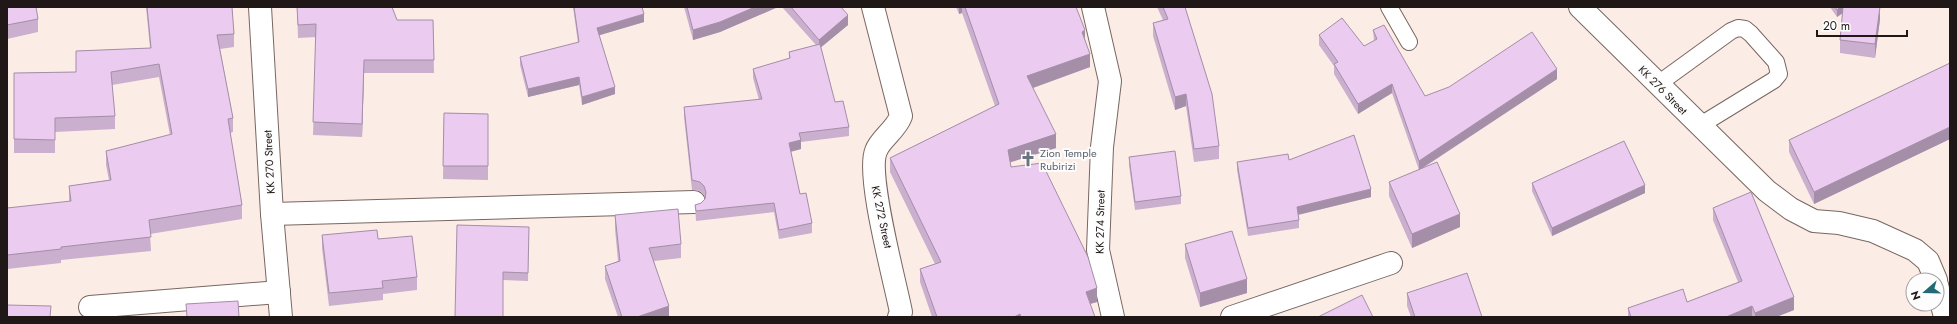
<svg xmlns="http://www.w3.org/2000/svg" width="1957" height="324" viewBox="0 0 1957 324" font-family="Jost,sans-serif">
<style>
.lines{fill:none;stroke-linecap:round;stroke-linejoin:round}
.lane-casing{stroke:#786761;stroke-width:18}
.street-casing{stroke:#786761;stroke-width:24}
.lane{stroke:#fff;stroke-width:16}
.street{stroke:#fff;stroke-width:22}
.wall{fill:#caafce}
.shaded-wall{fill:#a48ea8}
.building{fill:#ebcbf0;stroke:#a48ea8}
.labels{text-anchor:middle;stroke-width:4;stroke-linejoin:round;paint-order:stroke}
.street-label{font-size:11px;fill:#1f1816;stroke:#fdfdfd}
.worship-label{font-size:11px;fill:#5b616d;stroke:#fdfdfd;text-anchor:start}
</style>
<rect width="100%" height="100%" fill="#fcece6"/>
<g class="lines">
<defs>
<g id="lane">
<path d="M 1389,7 L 1409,42"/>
<path d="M 1658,84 L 1731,31 L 1738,28 L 1745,29 L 1751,34 L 1776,62 L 1779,74 L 1774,80 L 1699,126"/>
</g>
<g id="street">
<path d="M 260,7 L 272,214 L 281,317"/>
<path d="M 873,7 L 901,116 C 896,130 880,139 876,151 C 866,175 895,281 901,312 L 899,317"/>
<path d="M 1093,7 L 1110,81 L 1102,147 L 1098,250 L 1113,317"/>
<path d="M 1580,7 L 1767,191 L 1791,209 L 1814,221 L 1839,223 L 1873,231 L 1915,250 L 1928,261 L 1936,280"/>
<path d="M 272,214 L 694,202"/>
<path d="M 1937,285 L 1945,317"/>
<path d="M 90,307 L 279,292"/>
<path d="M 1232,317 L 1391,263"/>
</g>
</defs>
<use href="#lane" class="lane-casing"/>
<use href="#street" class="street-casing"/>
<use href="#lane" class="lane"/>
<use href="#street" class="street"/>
</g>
<g class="wall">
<path d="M 7,7 L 38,19 L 38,32 L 7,39 Z"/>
<path d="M 146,7 L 232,7 L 234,34 L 234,47 L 220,49 L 233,118 L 233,132 L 230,133 L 242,205 L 242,219 L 150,234 L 151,251 L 61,260 L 61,263 L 7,269 L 7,208 L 69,202 L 69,186 L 109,180 L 106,165 L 106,151 L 170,135 L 159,77 L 112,85 L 115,116 L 115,129 L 55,132 L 55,153 L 14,153 L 14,73 L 76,72 L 76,51 L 150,48 Z"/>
<path d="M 297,7 L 392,7 L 397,20 L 433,20 L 434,73 L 364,73 L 362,137 L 313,135 L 316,37 L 298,38 Z"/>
<path d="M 573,7 L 642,7 L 644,22 L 599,35 L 615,94 L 582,105 L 579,85 L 528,97 L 520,65 L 520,57 L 578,43 Z"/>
<path d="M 684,7 L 778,7 L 720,32 L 693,40 Z"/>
<path d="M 782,7 L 841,7 L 848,25 L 821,47 L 835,102 L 849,127 L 849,136 L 801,142 L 801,149 L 791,152 L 800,194 L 812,223 L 812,233 L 779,239 L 774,212 L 696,221 L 695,205 L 701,203 L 705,199 L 705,197 L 704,195 L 700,191 L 692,190 L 684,117 L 684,107 L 759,100 L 753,78 L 753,69 L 789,59 L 789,52 L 816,45 Z"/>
<path d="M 956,7 L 1076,7 L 1085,39 L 1090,67 L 1033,88 L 1056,148 L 1010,162 L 1011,167 L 1097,302 L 1090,304 L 1095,317 L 932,317 L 920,282 L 920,269 L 935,264 L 890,172 L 890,158 L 995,106 L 962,13 L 959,14 Z"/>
<path d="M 1157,7 L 1185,7 L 1219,146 L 1219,159 L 1194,162 L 1186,106 L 1175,110 L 1153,36 L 1153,23 L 1163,20 Z"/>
<path d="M 1830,7 L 1880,7 L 1880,19 L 1875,58 L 1840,53 L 1840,40 L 1843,13 L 1837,17 Z"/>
<path d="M 1373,30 L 1425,96 L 1557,79 L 1423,168 L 1460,227 L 1412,248 L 1389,196 L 1389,182 L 1419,170 L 1392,93 L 1358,114 L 1334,74 L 1334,66 L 1319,45 L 1319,35 L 1364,46 L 1374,41 Z"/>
<path d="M 1950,63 L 1950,139 L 1814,204 L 1789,152 L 1789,140 Z"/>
<path d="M 444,113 L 488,114 L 488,180 L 443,179 Z"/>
<path d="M 1129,157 L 1181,196 L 1181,204 L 1135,210 L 1129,165 Z"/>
<path d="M 1289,160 L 1371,197 L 1298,215 L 1299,220 L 1299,228 L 1248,236 L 1237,170 L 1237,162 Z"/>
<path d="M 1532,183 L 1645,193 L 1552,236 L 1532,191 Z"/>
<path d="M 1713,208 L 1794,310 L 1776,317 L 1628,317 L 1628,308 L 1687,302 L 1738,282 L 1713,220 Z"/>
<path d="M 615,215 L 681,244 L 681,258 L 654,261 L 669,317 L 618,317 L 605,279 L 605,266 L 618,261 L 615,229 Z"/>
<path d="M 529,227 L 528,281 L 503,280 L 455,317 Z"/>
<path d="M 322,235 L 378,239 L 417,277 L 417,290 L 383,294 L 383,300 L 329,306 L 322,248 Z"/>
<path d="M 1185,244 L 1247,293 L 1200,307 L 1185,258 Z"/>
<path d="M 1407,293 L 1482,317 L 1411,317 L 1407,306 Z"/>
</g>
<g class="shaded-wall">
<path d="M 755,7 L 778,7 L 720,32 L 693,40 L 693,30 Z"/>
<path d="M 959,7 L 962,7 L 962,13 L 959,14 Z"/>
<path d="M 1840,7 L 1851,7 L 1837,17 L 1837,10 Z"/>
<path d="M 1880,7 L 1880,19 L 1875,58 L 1875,44 Z"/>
<path d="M 644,14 L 644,22 L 597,36 L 597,28 Z"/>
<path d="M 848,15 L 848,25 L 819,49 L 819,40 Z"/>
<path d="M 1085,30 L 1085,44 L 1082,32 Z"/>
<path d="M 1090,54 L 1090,67 L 1027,90 L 1027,76 Z"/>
<path d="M 364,60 L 364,73 L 362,137 L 362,124 Z"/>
<path d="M 1557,69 L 1557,79 L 1419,170 L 1419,161 Z"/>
<path d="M 579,77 L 579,85 L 528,97 L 528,89 Z"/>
<path d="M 1392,84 L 1392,93 L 1358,114 L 1358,104 Z"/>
<path d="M 615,87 L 615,94 L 582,105 L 582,97 Z"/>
<path d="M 1186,94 L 1186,106 L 1175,110 L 1175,97 Z"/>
<path d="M 1950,127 L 1950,139 L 1814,204 L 1814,192 Z"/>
<path d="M 1056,134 L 1056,148 L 1008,163 L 1008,150 Z"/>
<path d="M 801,140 L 801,149 L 789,152 L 789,143 Z"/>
<path d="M 1645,185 L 1645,193 L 1552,236 L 1552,228 Z"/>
<path d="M 1371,189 L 1371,197 L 1297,215 L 1297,207 Z"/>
<path d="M 1460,214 L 1460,227 L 1412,248 L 1412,234 Z"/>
<path d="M 1247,279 L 1247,293 L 1200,307 L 1200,293 Z"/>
<path d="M 1097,288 L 1097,302 L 1086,305 L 1086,292 Z"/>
<path d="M 1794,297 L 1794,310 L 1776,317 L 1755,317 L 1755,313 Z"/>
<path d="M 669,306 L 669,317 L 637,317 Z"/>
<path d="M 1752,306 L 1752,317 L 1726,317 Z"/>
<path d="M 1020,314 L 1020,317 L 1014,317 Z"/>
</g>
<g class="building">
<path d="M 7,7 L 36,7 L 38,19 L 7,25 Z"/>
<path d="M 147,7 L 232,7 L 234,34 L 217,35 L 233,118 L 228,119 L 242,205 L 149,220 L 151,237 L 61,247 L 61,249 L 7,255 L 7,208 L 71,201 L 69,186 L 111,180 L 106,151 L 172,134 L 159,64 L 111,72 L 115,116 L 55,118 L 55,140 L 14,139 L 14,73 L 76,72 L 76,51 L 151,48 Z"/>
<path d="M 297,7 L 392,7 L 397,20 L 433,20 L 434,60 L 364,60 L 362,124 L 313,122 L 316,24 L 298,25 Z"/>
<path d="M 574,7 L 642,7 L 644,14 L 597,28 L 615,87 L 582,97 L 579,77 L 528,89 L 520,57 L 579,42 Z"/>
<path d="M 687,7 L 755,7 L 720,22 L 693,30 Z"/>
<path d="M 791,7 L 841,7 L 848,15 L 819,40 Z"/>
<path d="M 965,7 L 1076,7 L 1085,30 L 1082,32 L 1090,54 L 1027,76 L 1056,134 L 1008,150 L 1011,167 L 1042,163 L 1088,257 L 1097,288 L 1086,292 L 1095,317 L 1021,317 L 1020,314 L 1014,317 L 937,317 L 920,269 L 941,262 L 890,158 L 999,104 Z"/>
<path d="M 1163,7 L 1185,7 L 1212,94 L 1219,146 L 1194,149 L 1186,94 L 1175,97 L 1153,23 L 1168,19 Z"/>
<path d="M 1835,7 L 1840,7 L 1837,10 Z"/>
<path d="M 1843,7 L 1880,7 L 1875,44 L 1840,40 Z"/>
<path d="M 1342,18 L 1364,46 L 1377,39 L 1373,30 L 1384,25 L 1425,96 L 1449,87 L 1532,32 L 1557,69 L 1419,161 L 1392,84 L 1358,104 L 1334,64 L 1338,62 L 1319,35 Z"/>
<path d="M 820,44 L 835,102 L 843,101 L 849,127 L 799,133 L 801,140 L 789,143 L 800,194 L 806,193 L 812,223 L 779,230 L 774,203 L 696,211 L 695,205 L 701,203 L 705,199 L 706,192 L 704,186 L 700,182 L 692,180 L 684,107 L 762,99 L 753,69 L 790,58 L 789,52 Z"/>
<path d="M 1950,63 L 1950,127 L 1814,192 L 1789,140 Z"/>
<path d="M 444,113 L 488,114 L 488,166 L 443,166 Z"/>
<path d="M 1354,135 L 1371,189 L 1297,207 L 1299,220 L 1248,228 L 1237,162 L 1288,154 L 1289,160 Z"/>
<path d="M 1624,141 L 1645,185 L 1552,228 L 1532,183 Z"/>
<path d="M 1175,151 L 1181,196 L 1135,202 L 1129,157 Z"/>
<path d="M 1437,162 L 1460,214 L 1412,234 L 1389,182 Z"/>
<path d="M 1751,192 L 1794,297 L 1755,313 L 1752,306 L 1726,317 L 1631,317 L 1628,308 L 1683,289 L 1687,302 L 1742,281 L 1713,208 Z"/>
<path d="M 678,209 L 681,244 L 649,248 L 669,306 L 637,317 L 622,317 L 605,266 L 620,261 L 615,215 Z"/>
<path d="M 457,225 L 529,227 L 528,273 L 503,272 L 503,317 L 455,317 Z"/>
<path d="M 377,230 L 378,239 L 412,236 L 417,277 L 382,281 L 383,288 L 329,293 L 322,235 Z"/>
<path d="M 1232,231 L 1247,279 L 1200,293 L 1185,244 Z"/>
<path d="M 1467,273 L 1482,317 L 1415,317 L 1407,293 Z"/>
<path d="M 1362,295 L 1373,317 L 1318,317 Z"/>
<path d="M 238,301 L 239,317 L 187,317 L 186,304 Z"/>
<path d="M 7,305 L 51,306 L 50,317 L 7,317 Z"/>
</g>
<defs>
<symbol id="church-bare" viewBox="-9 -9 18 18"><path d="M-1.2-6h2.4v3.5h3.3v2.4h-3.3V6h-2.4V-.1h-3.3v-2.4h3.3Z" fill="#6b7280" stroke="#fdfdfd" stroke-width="2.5" paint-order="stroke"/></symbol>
</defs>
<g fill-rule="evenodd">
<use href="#church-bare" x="1017" y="148" width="22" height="22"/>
</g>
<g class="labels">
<g class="street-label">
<text transform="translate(1663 90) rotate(45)" y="4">KK 276 Street</text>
<text transform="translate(269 162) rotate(-93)" y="4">KK 270 Street</text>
<text transform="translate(882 217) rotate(78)" y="4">KK 272 Street</text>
<text transform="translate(1100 222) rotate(-89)" y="4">KK 274 Street</text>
</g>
<g class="worship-label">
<text x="1040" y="157">Zion Temple<tspan x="1040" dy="13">Rubirizi</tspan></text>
</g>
</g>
<rect width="1957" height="324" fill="none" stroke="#1f1816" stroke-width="16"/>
<g transform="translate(1925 292) rotate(250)"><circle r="19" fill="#fdfdfd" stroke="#a4a1a1"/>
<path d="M0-3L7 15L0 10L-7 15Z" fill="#216a76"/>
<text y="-6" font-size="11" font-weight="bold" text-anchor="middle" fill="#1f1816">N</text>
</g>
<path d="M1817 30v6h90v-6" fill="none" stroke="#1f1816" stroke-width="2"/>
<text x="1823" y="30" font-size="12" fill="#1f1816" stroke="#fdfdfd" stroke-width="3" paint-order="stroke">20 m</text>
</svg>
